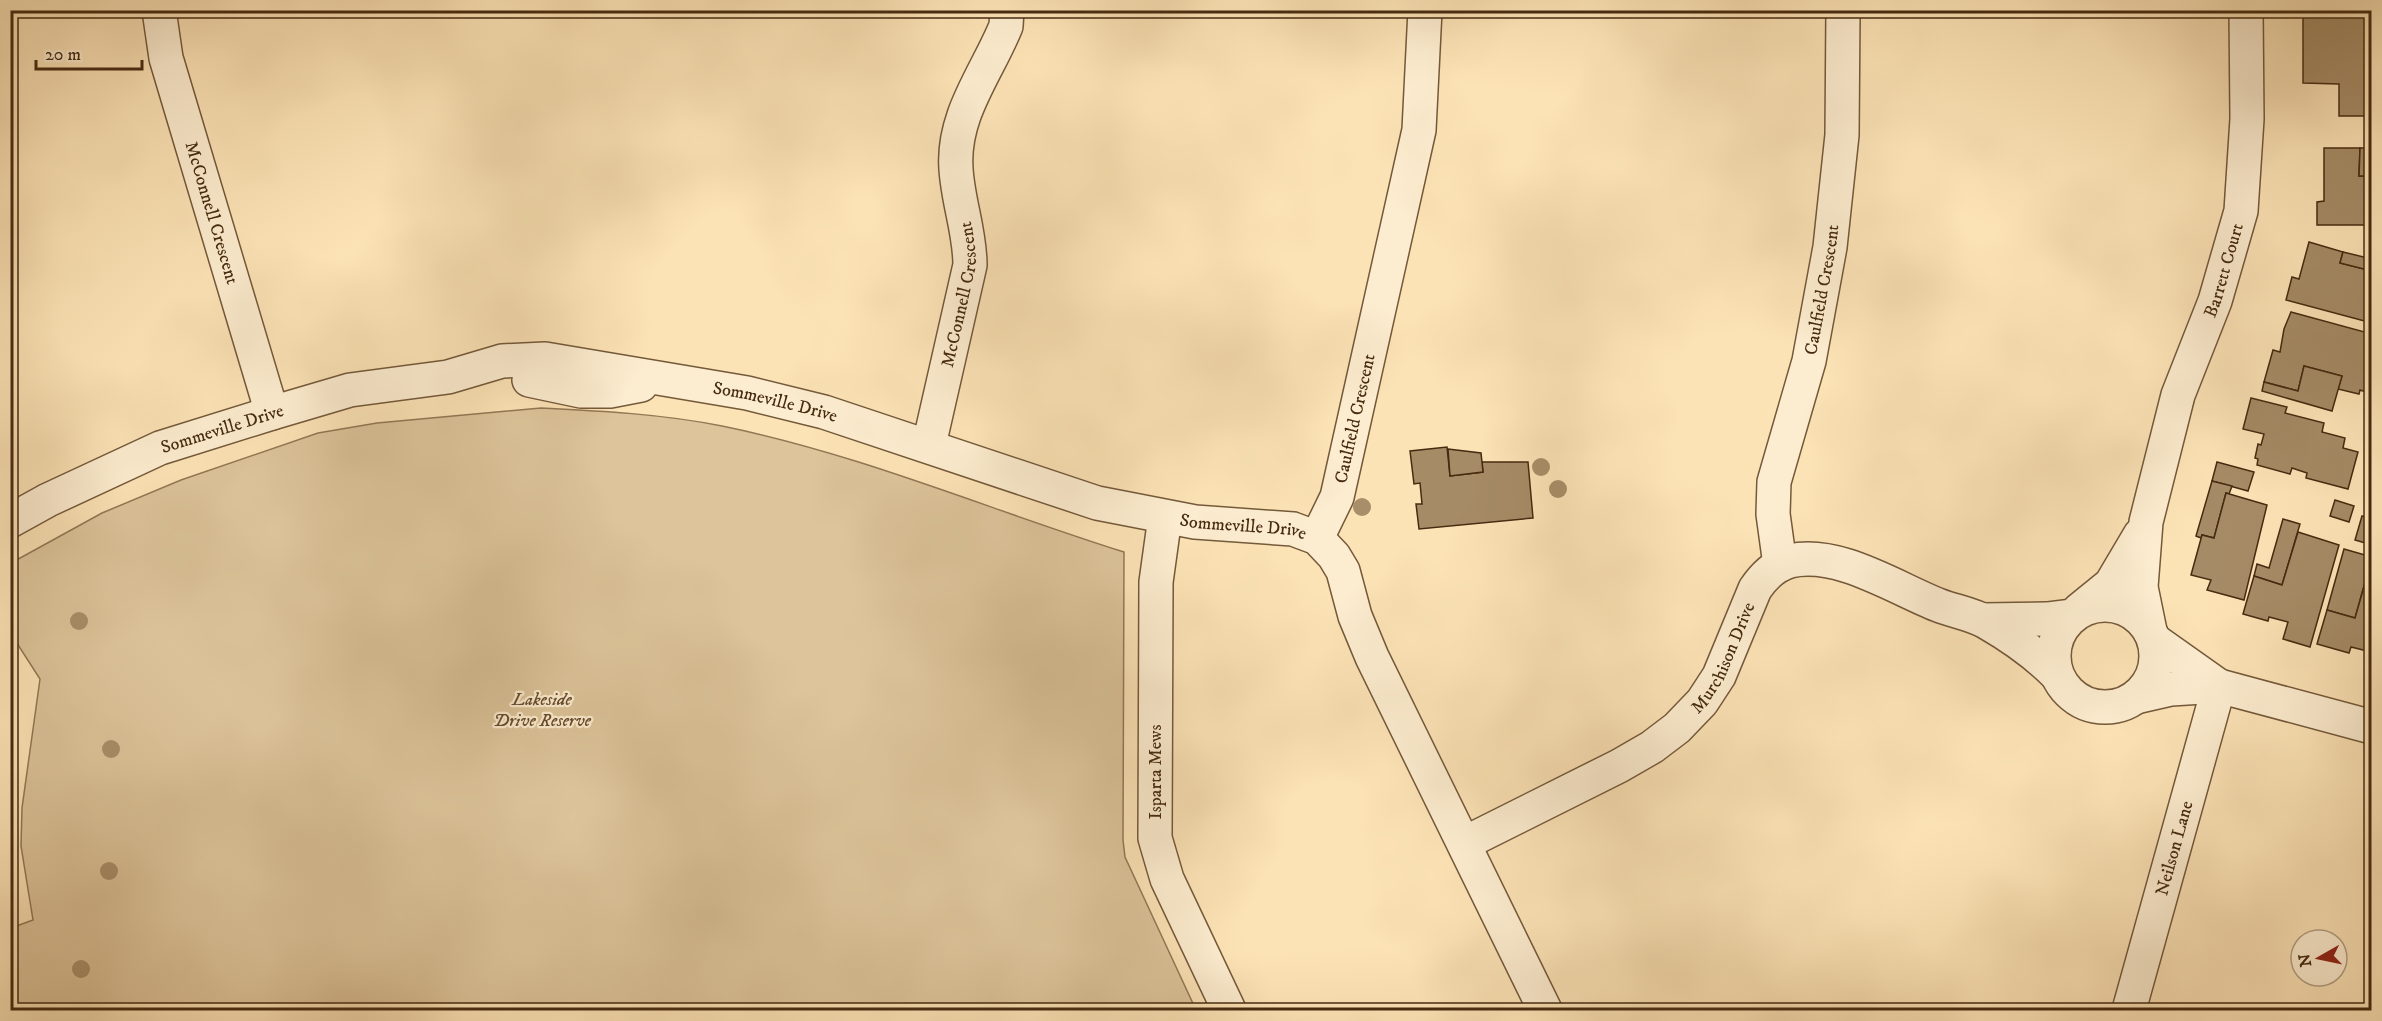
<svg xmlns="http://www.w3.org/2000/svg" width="2382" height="1021" viewBox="0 0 2382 1021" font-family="'IM FELL DW Pica',serif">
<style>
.green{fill:#ddc49a;stroke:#927855;stroke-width:1.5}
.building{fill:#a58b66;stroke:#462b10;stroke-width:1.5}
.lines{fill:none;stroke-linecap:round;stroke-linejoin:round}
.minor-casing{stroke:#74593a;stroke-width:36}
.minor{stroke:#fdedd0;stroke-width:33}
.tree{fill:#a88f6a}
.labels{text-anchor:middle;stroke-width:4.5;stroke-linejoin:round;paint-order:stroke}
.street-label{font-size:18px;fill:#462b10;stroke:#fdedd0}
.park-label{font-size:18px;font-style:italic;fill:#644a2c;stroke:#fdedd0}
</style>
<rect width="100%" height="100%" fill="#fce3b6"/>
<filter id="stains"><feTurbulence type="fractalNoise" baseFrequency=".00333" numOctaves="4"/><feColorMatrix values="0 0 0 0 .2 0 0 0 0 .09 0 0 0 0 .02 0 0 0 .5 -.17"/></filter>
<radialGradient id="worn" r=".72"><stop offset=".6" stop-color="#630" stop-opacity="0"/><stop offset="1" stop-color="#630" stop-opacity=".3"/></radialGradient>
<path class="green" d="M 541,408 C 602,411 662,414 722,426 C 860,454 990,510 1124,552 L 1123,840 L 1125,857 L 1196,1010 L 11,1010 L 11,928 L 33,920 L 21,846 L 22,808 L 40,679 L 11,634 L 11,563 L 102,513 L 181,480 L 318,433 L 377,423 Z"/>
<g class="building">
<path d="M 2312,10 L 2368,10 L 2372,116 L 2339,116 L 2339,84 L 2303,83 L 2303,19 Z"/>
<path d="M 2324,148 L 2360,148 L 2359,176 L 2372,176 L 2372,225 L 2317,225 L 2317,202 L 2324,201 Z"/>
<path d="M 2360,148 L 2372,148 L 2372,176 L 2359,176 Z"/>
<path d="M 2309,242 L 2343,252 L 2340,263 L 2372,271 L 2372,323 L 2286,300 L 2292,277 L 2299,279 Z"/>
<path d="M 2343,252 L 2372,259 L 2372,271 L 2340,263 Z"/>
<path d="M 2291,312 L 2372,334 L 2372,394 L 2360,390 L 2359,394 L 2338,389 L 2342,376 L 2304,366 L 2298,391 L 2264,382 L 2273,350 L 2280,352 L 2284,329 Z"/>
<path d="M 2304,366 L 2342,376 L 2332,411 L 2262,391 L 2264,382 L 2298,391 Z"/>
<path d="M 2251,398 L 2287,407 L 2285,413 L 2324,423 L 2322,432 L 2345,438 L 2343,448 L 2358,452 L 2348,489 L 2306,478 L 2307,473 L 2292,468 L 2290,474 L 2257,465 L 2258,459 L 2255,458 L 2258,444 L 2261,445 L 2264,434 L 2243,429 Z"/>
<path d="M 1447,447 L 1450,476 L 1483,472 L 1482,462 L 1528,462 L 1533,518 L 1419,529 L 1416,504 L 1422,504 L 1420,483 L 1414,484 L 1410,451 Z"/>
<path d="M 1448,449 L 1481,453 L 1483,472 L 1450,476 Z"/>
<path d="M 2217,462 L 2254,472 L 2248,491 L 2212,481 Z"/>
<path d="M 2212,481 L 2232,486 L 2229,494 L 2226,493 L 2214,538 L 2202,535 L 2201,538 L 2196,536 Z"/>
<path d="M 2226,493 L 2267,505 L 2244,600 L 2207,590 L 2211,580 L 2191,575 L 2202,535 L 2214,538 Z"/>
<path d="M 2335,500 L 2354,506 L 2349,522 L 2330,516 Z"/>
<path d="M 2362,516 L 2372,519 L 2372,545 L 2355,540 Z"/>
<path d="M 2283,519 L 2300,524 L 2282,585 L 2254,576 L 2257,564 L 2269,568 Z"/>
<path d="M 2298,532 L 2339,545 L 2310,647 L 2283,639 L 2288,622 L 2269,617 L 2268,621 L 2243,614 L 2254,576 L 2282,585 Z"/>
<path d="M 2344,549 L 2372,557 L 2355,618 L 2327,610 Z"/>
<path d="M 2372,559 L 2372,658 L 2367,651 L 2351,647 L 2349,653 L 2317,644 L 2327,610 L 2355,618 Z"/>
</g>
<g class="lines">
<defs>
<g id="minor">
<path id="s1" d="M 159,10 L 166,58 L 272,413"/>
<path d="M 529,380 L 581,391 L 610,391 L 641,385"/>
<path id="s2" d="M 929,445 L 970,265 C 970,232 958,202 956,169 C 952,115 987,73 1006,26 L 1007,10"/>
<path d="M 1165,517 L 1156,582 L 1155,838 L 1167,879 L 1229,1010"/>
<path id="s3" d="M 10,521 L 48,500 L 160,448 L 272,413 L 350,390 L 448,377 L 502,361 L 545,359 L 747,393 L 824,412 L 1097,503 L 1195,522 L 1293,529 L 1317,538 L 1334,556 L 1343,571 L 1355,616 L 1372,657 L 1545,1010"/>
<path id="s4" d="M 1317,538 L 1337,497 L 1419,130 L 1425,10"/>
<path id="s5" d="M 1780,565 L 1773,514 L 1774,482 L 1809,361 L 1830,247 L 1842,135 L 1843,10"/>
<circle cx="2105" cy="656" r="51"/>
<path d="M 2079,610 L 2111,584 L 2140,535"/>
<path d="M 1983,620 L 2047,619 L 2071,616"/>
<path id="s6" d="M 2150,631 L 2141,587 L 2146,522 L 2178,395 L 2215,301 L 2241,211 L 2247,119 L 2246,10"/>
<path d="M 2154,640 L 2219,686"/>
<path d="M 2136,697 L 2171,689 L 2219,686 L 2372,727"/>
<path id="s7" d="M 1465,843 L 1619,766 L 1652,747 L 1677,728 L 1702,702 L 1719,676 L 1755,589 C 1763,577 1775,565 1790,561 C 1838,550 1895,588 1938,605 C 1953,611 1972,614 1986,622 C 2012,637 2035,653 2056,674"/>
<path id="s8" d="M 2129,1010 L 2219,686"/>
</g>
</defs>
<use href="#minor" class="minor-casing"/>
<use href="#minor" class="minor"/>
</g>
<g class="tree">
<circle cx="1541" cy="467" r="9"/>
<circle cx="1558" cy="489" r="9"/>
<circle cx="1362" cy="507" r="9"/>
<circle cx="79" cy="621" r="9"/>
<circle cx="111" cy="749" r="9"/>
<circle cx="109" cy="871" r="9"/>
<circle cx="81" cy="969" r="9"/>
</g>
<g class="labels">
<g class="street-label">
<text dy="6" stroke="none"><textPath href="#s1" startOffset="210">McConnell Crescent</textPath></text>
<text dy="6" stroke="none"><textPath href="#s6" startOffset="374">Barrett Court</textPath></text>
<text dy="6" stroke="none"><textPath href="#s5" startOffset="282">Caulfield Crescent</textPath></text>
<text dy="6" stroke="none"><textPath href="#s2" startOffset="154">McConnell Crescent</textPath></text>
<text dy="6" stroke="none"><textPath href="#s3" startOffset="798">Sommeville Drive</textPath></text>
<text dy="6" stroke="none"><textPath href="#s4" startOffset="126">Caulfield Crescent</textPath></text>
<text dy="6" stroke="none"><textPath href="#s3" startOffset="232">Sommeville Drive</textPath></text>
<text dy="6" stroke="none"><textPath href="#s3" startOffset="1284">Sommeville Drive</textPath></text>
<text dy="6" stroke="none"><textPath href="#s7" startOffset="327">Murchison Drive</textPath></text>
<text transform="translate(1155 772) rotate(-90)" y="6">Isparta Mews</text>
<text dy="6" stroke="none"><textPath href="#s8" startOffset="168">Neilson Lane</textPath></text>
</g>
<g class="park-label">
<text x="542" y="705">Lakeside<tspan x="542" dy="21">Drive Reserve</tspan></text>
</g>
</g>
<rect width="2382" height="1021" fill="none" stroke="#fce3b6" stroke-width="36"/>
<rect x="12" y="12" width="2358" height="997" fill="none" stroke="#462b10" stroke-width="3"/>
<rect x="18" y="18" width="2346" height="985" fill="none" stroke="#462b10" stroke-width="1.5"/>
<g transform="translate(2319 958) rotate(261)"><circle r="28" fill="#fdedd0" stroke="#b49f83" stroke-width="1.5"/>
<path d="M0-4.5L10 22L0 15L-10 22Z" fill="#8f2418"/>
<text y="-9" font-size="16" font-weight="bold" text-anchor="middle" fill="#462b10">N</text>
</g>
<path d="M36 60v9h106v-9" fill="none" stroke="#462b10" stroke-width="3"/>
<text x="45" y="60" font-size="18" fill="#462b10" stroke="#fdedd0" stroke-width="4.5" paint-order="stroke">20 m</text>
<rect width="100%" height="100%" filter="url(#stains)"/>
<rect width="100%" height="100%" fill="url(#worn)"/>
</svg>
